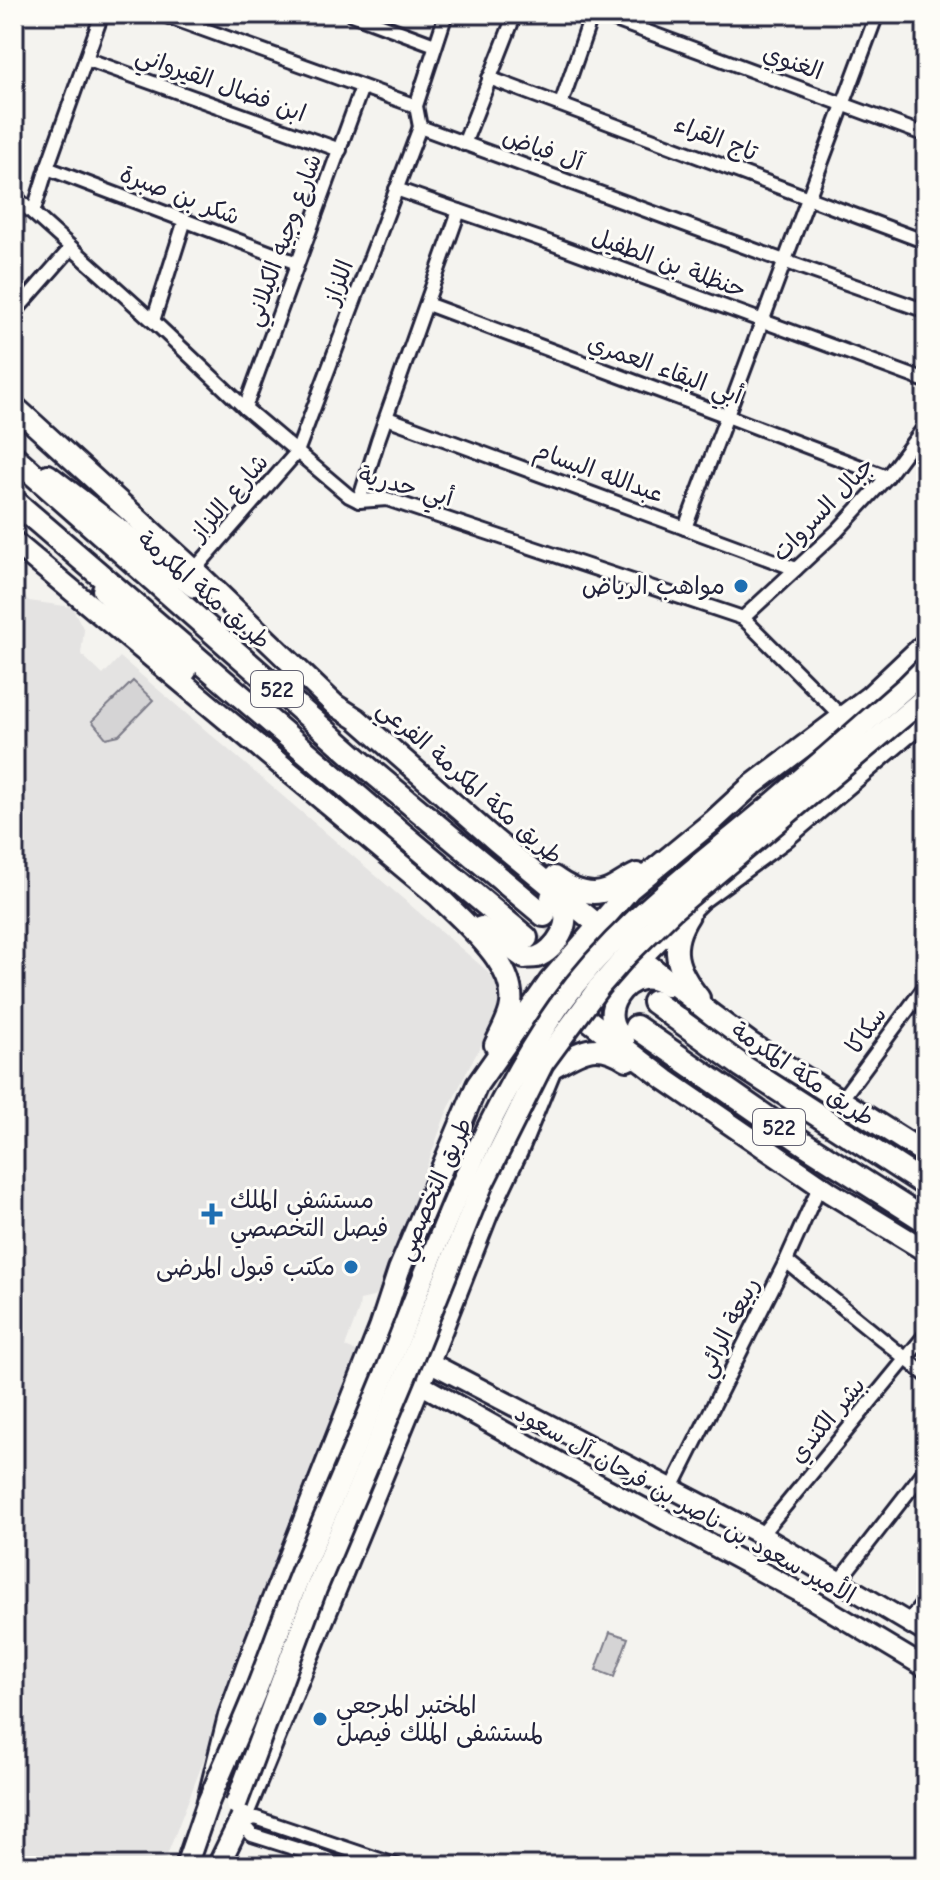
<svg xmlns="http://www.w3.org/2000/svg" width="940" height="1880" viewBox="0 0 940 1880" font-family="'Comic Neue','Playpen Sans Arabic',sans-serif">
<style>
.built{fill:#e4e3e2}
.green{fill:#d5d4d5;stroke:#7c7b88;stroke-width:2}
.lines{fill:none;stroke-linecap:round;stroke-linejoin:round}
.highway-tunnel{stroke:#cac9cb;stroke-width:22;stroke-dasharray:22 11;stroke-linecap:butt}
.street-casing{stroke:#22223b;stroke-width:18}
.secondary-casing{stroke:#22223b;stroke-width:24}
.primary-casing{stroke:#22223b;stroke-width:26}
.highway-casing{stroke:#22223b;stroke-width:28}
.street{stroke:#fdfcf7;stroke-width:12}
.secondary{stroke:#fdfcf7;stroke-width:18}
.primary{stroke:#fdfcf7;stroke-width:20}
.highway{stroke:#fdfcf7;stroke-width:22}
.primary-bridge-casing{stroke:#22223b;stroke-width:26;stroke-linecap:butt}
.primary-bridge{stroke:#fdfcf7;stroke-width:20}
.poi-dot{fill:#1f6fb2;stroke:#fdfcf7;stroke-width:3}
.labels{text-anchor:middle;stroke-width:6;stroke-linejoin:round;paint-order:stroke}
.shield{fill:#fdfcf7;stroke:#646373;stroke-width:2}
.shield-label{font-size:22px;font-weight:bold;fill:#22223b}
.street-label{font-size:24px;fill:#22223b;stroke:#fdfcf7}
.poi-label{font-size:24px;fill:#22223b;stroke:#fdfcf7;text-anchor:end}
</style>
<rect width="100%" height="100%" fill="#f4f3ef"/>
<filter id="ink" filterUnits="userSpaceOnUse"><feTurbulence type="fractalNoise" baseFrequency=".0125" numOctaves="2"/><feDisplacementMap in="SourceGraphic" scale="16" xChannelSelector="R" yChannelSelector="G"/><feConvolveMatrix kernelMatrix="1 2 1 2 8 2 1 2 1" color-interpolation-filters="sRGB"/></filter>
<g filter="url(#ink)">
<path class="built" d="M 14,586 L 29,601 L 72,607 L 84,630 L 81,654 L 103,675 L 120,657 L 485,969 L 494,980 L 502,996 L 502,1010 L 470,1065 L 445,1116 L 385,1282 L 380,1291 L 373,1297 L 360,1300 L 359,1309 L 345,1347 L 358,1352 L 312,1479 L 163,1866 L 14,1866 Z"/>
<g class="green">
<path d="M 133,681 L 153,700 L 119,735 L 106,738 L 92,721 Z"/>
<path d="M 610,1632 L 628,1638 L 614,1677 L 596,1670 Z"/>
</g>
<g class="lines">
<g class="highway-tunnel">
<path d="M 544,915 L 654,1002"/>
<path d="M 526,938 L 636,1027"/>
</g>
<defs>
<g id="street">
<path d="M 161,14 L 416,106"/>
<path d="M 352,14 L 435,45"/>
<path d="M 446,14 L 416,106 L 420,127 L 784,261 L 926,311"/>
<path d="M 599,14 L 926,135"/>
<path d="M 86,59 L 340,150"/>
<path d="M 489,78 L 926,242"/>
<path d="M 561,104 L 592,14"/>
<path d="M 464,144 L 515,14"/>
<path d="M 47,168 L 297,263"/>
<path d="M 396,189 L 540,239 L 926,381"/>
<path d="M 14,196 L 153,321 L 245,408 L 349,496 L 359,501 L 387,499 L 743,618 L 842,717"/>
<path d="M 33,213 L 47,168 L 102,14"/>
<path d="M 427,304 L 727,416 L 887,477"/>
<path d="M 14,313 L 71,248"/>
<path d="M 153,321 L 185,220"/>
<path d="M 245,408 L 362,87"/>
<path d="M 387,418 L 796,569"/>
<path d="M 359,501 L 378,440 L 459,211"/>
<path d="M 685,528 L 877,14"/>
<path d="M 194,570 L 297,452 L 420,127"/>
<path d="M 743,618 L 837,531 L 887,477 L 926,425"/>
<path d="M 841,1100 L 926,985"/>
<path d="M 786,1261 L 926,1375"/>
<path d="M 672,1488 L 786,1261 L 820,1185"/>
<path d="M 761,1535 L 926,1334"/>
<path d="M 839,1581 L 926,1469"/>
<path d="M 908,1622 L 926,1600"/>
<path d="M 343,1866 L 325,1858 L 252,1835 L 240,1821 L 256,1818 L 398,1866"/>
</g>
<g id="secondary">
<path d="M 429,1362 L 761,1535 L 926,1633"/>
<path d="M 420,1384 L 593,1481 L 801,1593 L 926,1668"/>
</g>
<g id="primary">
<path d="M 14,406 L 194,570 L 335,705 L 357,719 L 496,841 L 598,925 L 711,1014 L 750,1043 L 926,1154"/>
<path d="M 48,475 L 194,587"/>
<path d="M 14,542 L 438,896 C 465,924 521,967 510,1010 C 507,1022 500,1034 495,1045"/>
<path d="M 103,590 L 186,671"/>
<path d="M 554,877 C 569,888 589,898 608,890 C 618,886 627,878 637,874"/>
<path d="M 689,915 C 668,947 676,969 699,998"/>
<path d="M 481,927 L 524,958 C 528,957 532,958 537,957 C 555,951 574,922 561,905 C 558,902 554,900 551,897"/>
<path d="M 611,987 L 700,899 L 782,839 L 926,717"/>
<path d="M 578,996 L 586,1018 L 666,1080 L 831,1193 L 926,1251"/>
<path d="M 624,1041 C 620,1036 615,1031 613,1024 C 607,1005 622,983 642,979 C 651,977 659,981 667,986"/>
<path d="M 551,1068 C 580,1052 595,1039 627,1060"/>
<path d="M 186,1866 L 207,1805 L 229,1716 L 256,1642 L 380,1328 L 399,1270 L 477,1085 L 550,981 L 630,889 L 713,821 L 751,786 L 870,696 L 926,643"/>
<path d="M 218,1866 L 240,1821 L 429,1362 L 487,1214 L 517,1151 L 551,1068 L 560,1054"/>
</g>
<g id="highway">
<path d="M 14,457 L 357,759 L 544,915"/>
<path d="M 14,501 L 376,812 L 526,938"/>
<path d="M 654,1002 L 742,1066 L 926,1185"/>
<path d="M 636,1027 L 805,1144 L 926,1221"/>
</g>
</defs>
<use href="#street" class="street-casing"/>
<use href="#secondary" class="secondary-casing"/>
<use href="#primary" class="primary-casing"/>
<use href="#highway" class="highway-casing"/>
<use href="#street" class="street"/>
<use href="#secondary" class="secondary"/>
<use href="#primary" class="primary"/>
<use href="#highway" class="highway"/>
<defs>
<g id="primary-bridge">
<path d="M 236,1804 L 316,1589 L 405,1377 L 482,1185 L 543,1063 L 599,987 L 628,954 L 673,910 L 926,697"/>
<path d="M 207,1805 C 223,1767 240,1730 255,1693 C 271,1653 285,1612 301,1573 C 330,1504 360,1436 388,1367 C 437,1244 482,1115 559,1006 C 614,928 686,876 759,815 C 809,773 858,729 907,686 L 926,667"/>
</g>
</defs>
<use href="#primary-bridge" class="primary-bridge-casing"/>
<use href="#primary-bridge" class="primary-bridge"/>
</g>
</g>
<g class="poi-dot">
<circle cx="741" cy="586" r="8"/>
<path d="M208 1202h8v8h8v8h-8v8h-8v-8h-8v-8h8z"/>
<circle cx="351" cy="1267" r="8"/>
<circle cx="320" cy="1719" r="8"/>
</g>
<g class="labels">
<g class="shield">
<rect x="251" y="671" width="52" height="36" rx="6"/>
<rect x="753" y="1109" width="52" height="36" rx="6"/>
</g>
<g class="shield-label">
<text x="277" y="697">522</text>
<text x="779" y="1135">522</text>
</g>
<g class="street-label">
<text transform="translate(793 62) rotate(20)" y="8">الغنوي</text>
<text transform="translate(221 84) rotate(20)" y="8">ابن فضال القيرواني</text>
<text transform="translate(716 138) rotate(21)" y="8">تاج القراء</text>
<text transform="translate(543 149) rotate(20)" y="8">آل فياض</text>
<text transform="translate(180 195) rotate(21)" y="8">شكر بن صبرة</text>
<text transform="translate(283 240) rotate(-70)" y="8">شارع وجيه الكيلاني</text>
<text transform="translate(669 263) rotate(20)" y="8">حنظلة بن الطفيل</text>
<text transform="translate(338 282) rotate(-69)" y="8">اللزاز</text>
<text transform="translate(665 369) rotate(20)" y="8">أبي البقاء العمري</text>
<text transform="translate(599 472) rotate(20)" y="8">عبدالله البسام</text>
<text transform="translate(406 486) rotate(15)" y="8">أبي حدرية</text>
<text transform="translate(229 497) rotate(-49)" y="8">شارع اللزاز</text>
<text transform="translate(823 509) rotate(-46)" y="8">جبال السروات</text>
<text transform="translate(204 590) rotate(41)" y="8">طريق مكة المكرمة</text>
<text transform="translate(470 782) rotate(41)" y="8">طريق مكة المكرمة الفرعي</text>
<text transform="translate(866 1030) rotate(-54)" y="8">سكاكا</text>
<text transform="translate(803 1074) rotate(34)" y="8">طريق مكة المكرمة</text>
<text transform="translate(434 1189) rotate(-66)" y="8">طريق التخصصي</text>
<text transform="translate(728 1327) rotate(-63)" y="8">ربيعة الرائي</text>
<text transform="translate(827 1420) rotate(-50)" y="8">بشر الكندي</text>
<text transform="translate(685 1504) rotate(29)" y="8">الأمير سعود بن ناصر بن فرحان آل سعود</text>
</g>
<g class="poi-label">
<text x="725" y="594">مواهب الرياض</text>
<text x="230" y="1208" text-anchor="start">مستشفى الملك<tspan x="230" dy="28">فيصل التخصصي</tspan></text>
<text x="335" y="1275">مكتب قبول المرضى</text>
<text x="336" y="1713" text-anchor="start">المختبر المرجعي<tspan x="336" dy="28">لمستشفى الملك فيصل</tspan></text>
</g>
</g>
<rect width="940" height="1880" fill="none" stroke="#fdfcf7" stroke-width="48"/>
<rect x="24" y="24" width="892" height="1832" fill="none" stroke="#22223b" stroke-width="3" filter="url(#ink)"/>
</svg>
